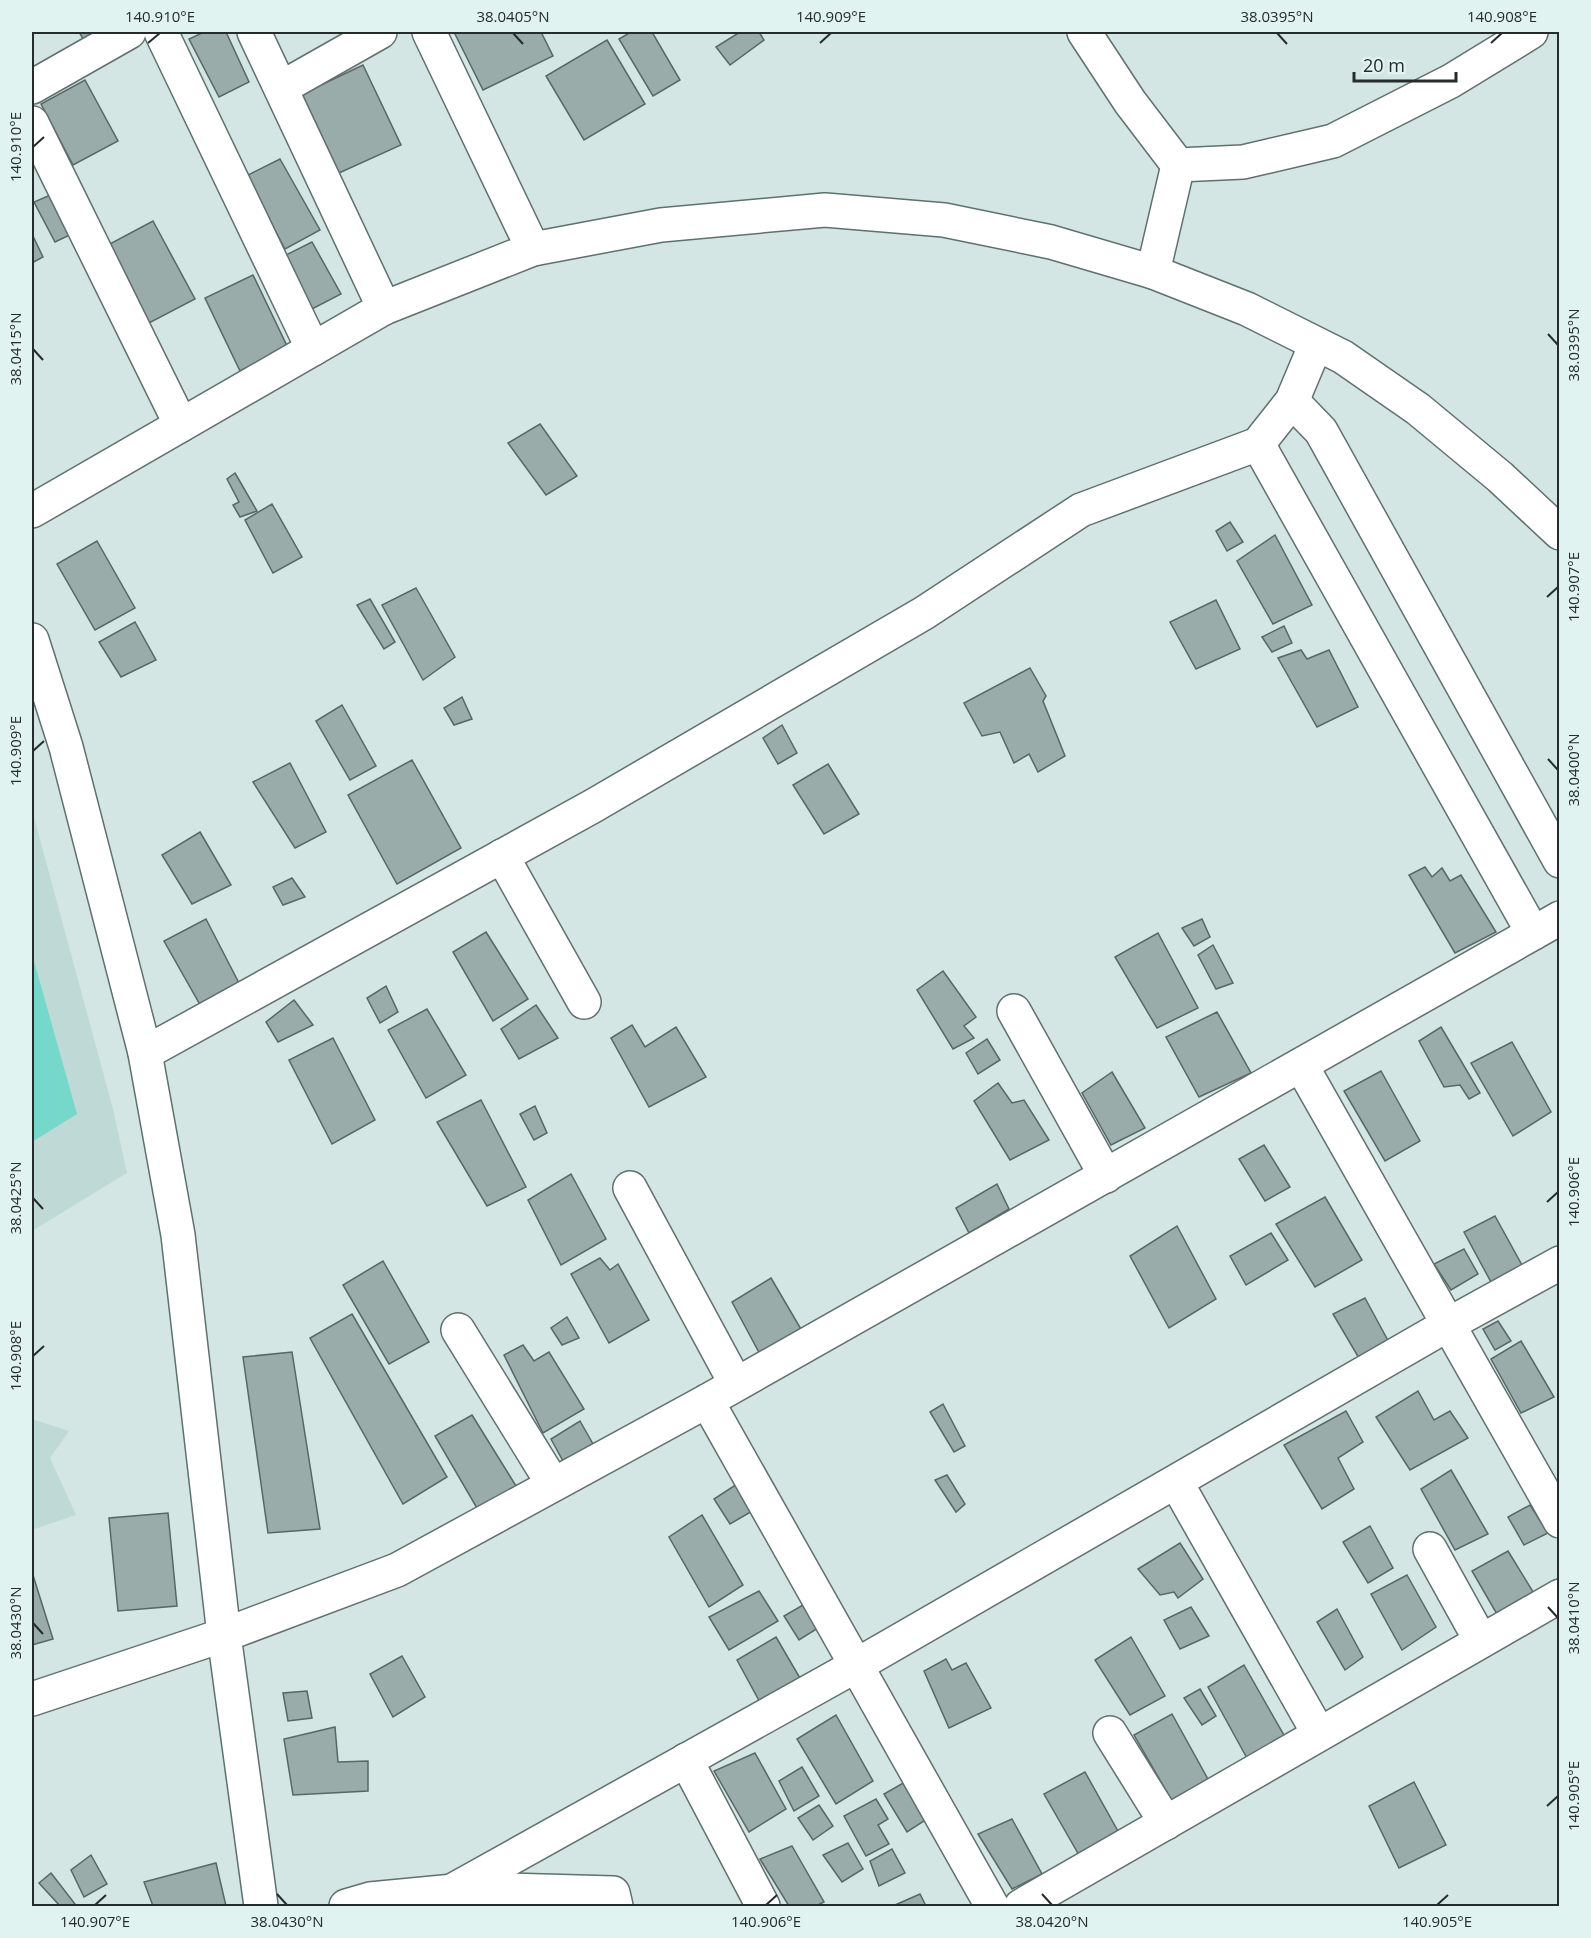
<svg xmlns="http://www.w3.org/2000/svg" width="1591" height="1938" viewBox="0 0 1591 1938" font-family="'Open Sans',sans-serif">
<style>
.built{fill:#bfdad6}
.green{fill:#75d8ca}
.building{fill:#9aaca9;stroke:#576765;stroke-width:1.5}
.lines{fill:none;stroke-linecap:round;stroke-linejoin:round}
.minor-casing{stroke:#5f706d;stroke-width:36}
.minor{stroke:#fff;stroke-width:33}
.ticks{fill:none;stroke:#252c2b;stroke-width:2}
.neatline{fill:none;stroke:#252c2b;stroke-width:2}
.ticks-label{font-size:15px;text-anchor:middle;fill:#252c2b}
</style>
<rect width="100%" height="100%" fill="#d3e6e3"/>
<g class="built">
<path d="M 32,810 L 113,1109 L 127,1173 L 32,1231 Z"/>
<path d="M 32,1419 L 69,1431 L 50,1458 L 76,1515 L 32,1530 Z"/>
</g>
<path class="green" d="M 32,954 L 77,1114 L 32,1142 Z"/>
<g class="building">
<path d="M 79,32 L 104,32 L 85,42 Z"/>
<path d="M 204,32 L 226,32 L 249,82 L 219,97 L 189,39 Z"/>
<path d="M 454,32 L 541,32 L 553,56 L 483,90 Z"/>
<path d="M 631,32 L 652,32 L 680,80 L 653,96 L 619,39 Z"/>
<path d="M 740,32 L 759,32 L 764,40 L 730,65 L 716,47 Z"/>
<path d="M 607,40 L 645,104 L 584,140 L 546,76 Z"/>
<path d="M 363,65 L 401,145 L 339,173 L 302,94 Z"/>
<path d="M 85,80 L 118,141 L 73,165 L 41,104 Z"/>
<path d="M 280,159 L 320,230 L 285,249 L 246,176 Z"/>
<path d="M 55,193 L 74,233 L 55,242 L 34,202 Z"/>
<path d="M 153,221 L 195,299 L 147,324 L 106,246 Z"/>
<path d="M 32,234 L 43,257 L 32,263 Z"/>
<path d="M 312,242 L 341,294 L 312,309 L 284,256 Z"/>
<path d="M 253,275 L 288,348 L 240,371 L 205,298 Z"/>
<path d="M 540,424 L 577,476 L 546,495 L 508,443 Z"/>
<path d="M 235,473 L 257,511 L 240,517 L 233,505 L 239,502 L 227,479 Z"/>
<path d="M 272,504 L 302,557 L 273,573 L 245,520 Z"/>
<path d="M 1230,522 L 1243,542 L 1227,551 L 1216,531 Z"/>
<path d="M 1275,535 L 1312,605 L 1273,624 L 1237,561 Z"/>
<path d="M 97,541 L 135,608 L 95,630 L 57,564 Z"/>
<path d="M 416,588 L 455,657 L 423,680 L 382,605 Z"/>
<path d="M 370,599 L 395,642 L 384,649 L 357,605 Z"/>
<path d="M 1216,600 L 1240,649 L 1196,669 L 1170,622 Z"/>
<path d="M 135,622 L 156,660 L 121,677 L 99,642 Z"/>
<path d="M 1284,626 L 1292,643 L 1272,652 L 1262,637 Z"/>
<path d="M 1301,650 L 1307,659 L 1329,650 L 1358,707 L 1317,727 L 1278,658 Z"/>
<path d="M 1030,668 L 1046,696 L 1043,701 L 1065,756 L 1038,772 L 1029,754 L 1014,763 L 1000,732 L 982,736 L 964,703 Z"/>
<path d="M 462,697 L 472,719 L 454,725 L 444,708 Z"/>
<path d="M 342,705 L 376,766 L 350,780 L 316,721 Z"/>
<path d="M 782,725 L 797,753 L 778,764 L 763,738 Z"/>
<path d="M 412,760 L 461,848 L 397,884 L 348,795 Z"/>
<path d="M 290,763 L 326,832 L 295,848 L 253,782 Z"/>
<path d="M 828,764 L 859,814 L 824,834 L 793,785 Z"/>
<path d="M 200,832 L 231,885 L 192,904 L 162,855 Z"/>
<path d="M 1425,867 L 1432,877 L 1442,868 L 1450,881 L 1461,875 L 1496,932 L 1455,953 L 1409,875 Z"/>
<path d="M 292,878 L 305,897 L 283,905 L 273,887 Z"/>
<path d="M 206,919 L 242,989 L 203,1010 L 164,941 Z"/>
<path d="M 1202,919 L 1210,937 L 1194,946 L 1182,928 Z"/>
<path d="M 486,932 L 528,999 L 493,1021 L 453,952 Z"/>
<path d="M 1158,933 L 1198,1008 L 1157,1028 L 1115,957 Z"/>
<path d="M 1213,945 L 1233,983 L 1216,989 L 1198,955 Z"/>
<path d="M 943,971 L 976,1017 L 964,1026 L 974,1038 L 953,1049 L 917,990 Z"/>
<path d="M 386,986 L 398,1012 L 380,1023 L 367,998 Z"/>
<path d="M 294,1000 L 313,1025 L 278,1042 L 266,1022 Z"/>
<path d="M 536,1005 L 558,1038 L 519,1059 L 501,1029 Z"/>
<path d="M 427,1009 L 466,1075 L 426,1098 L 388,1030 Z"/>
<path d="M 1217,1012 L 1251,1073 L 1199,1097 L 1166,1037 Z"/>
<path d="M 632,1025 L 645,1047 L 676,1027 L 706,1077 L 649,1107 L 611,1038 Z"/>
<path d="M 1441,1027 L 1480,1093 L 1469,1099 L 1460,1085 L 1444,1087 L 1419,1041 Z"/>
<path d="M 333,1038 L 375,1120 L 332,1144 L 289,1060 Z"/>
<path d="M 987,1039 L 1000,1060 L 978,1074 L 966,1053 Z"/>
<path d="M 1512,1042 L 1551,1112 L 1513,1136 L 1471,1063 Z"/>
<path d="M 1381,1071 L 1420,1141 L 1385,1161 L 1344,1091 Z"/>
<path d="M 1112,1072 L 1145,1128 L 1111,1145 L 1082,1093 Z"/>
<path d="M 998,1083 L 1012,1103 L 1024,1100 L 1049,1140 L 1010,1160 L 974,1101 Z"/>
<path d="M 481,1100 L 526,1187 L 487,1206 L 437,1122 Z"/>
<path d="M 535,1106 L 547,1133 L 534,1140 L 520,1114 Z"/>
<path d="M 1264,1145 L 1290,1187 L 1265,1201 L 1239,1159 Z"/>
<path d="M 571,1174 L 606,1239 L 561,1265 L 528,1200 Z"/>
<path d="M 997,1184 L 1009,1209 L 969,1233 L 956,1208 Z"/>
<path d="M 1325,1197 L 1362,1260 L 1315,1287 L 1276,1224 Z"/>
<path d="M 1495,1216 L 1523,1267 L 1492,1284 L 1464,1232 Z"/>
<path d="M 1177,1226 L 1216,1299 L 1169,1328 L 1130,1256 Z"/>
<path d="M 1271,1233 L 1288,1260 L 1246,1285 L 1230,1256 Z"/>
<path d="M 1464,1249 L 1478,1274 L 1451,1290 L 1434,1264 Z"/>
<path d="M 600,1258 L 610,1270 L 618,1264 L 649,1320 L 609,1343 L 571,1274 Z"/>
<path d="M 383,1261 L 429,1342 L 389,1364 L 343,1285 Z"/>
<path d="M 771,1278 L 805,1336 L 762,1358 L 732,1302 Z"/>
<path d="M 1365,1298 L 1392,1348 L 1363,1365 L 1333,1314 Z"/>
<path d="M 352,1314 L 447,1477 L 403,1504 L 310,1338 Z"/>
<path d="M 567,1317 L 579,1338 L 562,1345 L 551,1328 Z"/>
<path d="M 1498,1321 L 1511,1341 L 1495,1350 L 1483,1329 Z"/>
<path d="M 1521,1341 L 1554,1397 L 1521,1413 L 1491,1359 Z"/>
<path d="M 523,1345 L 534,1361 L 549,1352 L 584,1409 L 543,1433 L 504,1355 Z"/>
<path d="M 292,1352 L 320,1529 L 268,1533 L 243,1357 Z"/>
<path d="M 1418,1391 L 1434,1420 L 1450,1411 L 1468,1438 L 1410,1470 L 1376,1417 Z"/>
<path d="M 943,1404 L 965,1446 L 954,1452 L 930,1412 Z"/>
<path d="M 1346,1411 L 1363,1442 L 1338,1458 L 1354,1489 L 1322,1509 L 1284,1445 Z"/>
<path d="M 472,1415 L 521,1494 L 481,1515 L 435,1436 Z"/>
<path d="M 580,1421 L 593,1444 L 563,1461 L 551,1439 Z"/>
<path d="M 1451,1470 L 1488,1534 L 1455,1550 L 1421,1489 Z"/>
<path d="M 947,1475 L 965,1504 L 956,1512 L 935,1480 Z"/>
<path d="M 737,1484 L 754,1510 L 730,1524 L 714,1499 Z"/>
<path d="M 1530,1505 L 1548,1533 L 1524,1545 L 1508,1517 Z"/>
<path d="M 168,1513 L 177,1606 L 118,1611 L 109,1518 Z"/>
<path d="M 702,1515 L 743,1585 L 709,1607 L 669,1537 Z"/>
<path d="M 1370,1526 L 1393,1568 L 1368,1583 L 1343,1542 Z"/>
<path d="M 1180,1543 L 1203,1579 L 1178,1598 L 1174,1592 L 1160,1595 L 1138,1569 Z"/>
<path d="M 1508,1551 L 1535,1595 L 1498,1616 L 1472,1571 Z"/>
<path d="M 32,1572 L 53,1639 L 32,1645 Z"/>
<path d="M 1407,1575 L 1436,1627 L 1402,1650 L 1371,1594 Z"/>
<path d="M 759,1591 L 778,1621 L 729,1650 L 709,1617 Z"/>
<path d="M 803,1605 L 818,1628 L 799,1640 L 784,1616 Z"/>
<path d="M 1191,1607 L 1209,1636 L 1180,1649 L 1164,1620 Z"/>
<path d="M 1337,1609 L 1363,1657 L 1345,1670 L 1317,1622 Z"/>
<path d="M 776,1637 L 804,1685 L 762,1706 L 737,1660 Z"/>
<path d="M 1131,1637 L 1165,1696 L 1130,1715 L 1095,1660 Z"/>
<path d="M 402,1656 L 425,1697 L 393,1717 L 370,1674 Z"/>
<path d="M 946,1659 L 952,1670 L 966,1663 L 991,1708 L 949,1728 L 924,1671 Z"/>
<path d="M 1244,1665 L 1285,1737 L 1248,1760 L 1208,1687 Z"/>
<path d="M 1200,1689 L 1216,1716 L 1202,1725 L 1184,1698 Z"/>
<path d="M 307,1691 L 312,1718 L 288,1721 L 283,1693 Z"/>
<path d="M 1172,1714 L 1209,1781 L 1172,1801 L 1134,1735 Z"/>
<path d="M 836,1715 L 873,1781 L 836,1804 L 797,1739 Z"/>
<path d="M 335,1727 L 338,1762 L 368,1761 L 368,1791 L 293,1795 L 284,1739 Z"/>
<path d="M 755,1753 L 786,1809 L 749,1832 L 714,1771 Z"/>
<path d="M 802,1767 L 819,1796 L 794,1811 L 779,1781 Z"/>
<path d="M 1085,1772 L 1119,1833 L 1079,1855 L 1044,1794 Z"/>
<path d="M 905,1782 L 927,1819 L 907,1832 L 884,1794 Z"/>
<path d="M 1414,1782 L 1446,1845 L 1399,1868 L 1369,1806 Z"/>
<path d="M 876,1799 L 888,1819 L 878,1825 L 889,1844 L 866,1856 L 844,1816 Z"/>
<path d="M 819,1805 L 833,1826 L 813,1840 L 798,1818 Z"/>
<path d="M 1012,1819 L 1042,1874 L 1012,1889 L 978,1834 Z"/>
<path d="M 848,1843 L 863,1869 L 842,1882 L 823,1855 Z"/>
<path d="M 792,1846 L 824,1902 L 816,1906 L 789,1906 L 760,1859 Z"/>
<path d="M 892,1849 L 905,1873 L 879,1886 L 870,1861 Z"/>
<path d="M 91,1855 L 107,1884 L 84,1897 L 71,1870 Z"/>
<path d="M 216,1863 L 226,1906 L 153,1906 L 144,1882 Z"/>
<path d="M 51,1873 L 75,1904 L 72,1906 L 60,1906 L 39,1883 Z"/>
<path d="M 920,1894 L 926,1906 L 895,1905 Z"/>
</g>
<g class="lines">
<defs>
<g id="minor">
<path d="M 161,32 L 313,349"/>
<path d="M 254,32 L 384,308"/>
<path d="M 429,32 L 533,249"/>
<path d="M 1084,32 L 1130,102 L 1178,165"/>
<path d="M 32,87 L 129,32"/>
<path d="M 281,88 L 380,32"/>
<path d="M 32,123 L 181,425"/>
<path d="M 1178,165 L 1243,162 L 1333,141 L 1451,81 L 1531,32"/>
<path d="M 1153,272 L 1178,165"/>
<path d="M 1292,401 L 1321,431 L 1560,861"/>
<path d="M 1258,444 L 1533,933"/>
<path d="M 32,511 L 384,308 L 533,249 L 661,225 L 825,210 L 944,220 L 1051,242 L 1153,272 L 1247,309 L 1343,357 L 1418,409 L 1500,477 L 1560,533"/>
<path d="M 32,640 L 66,747 L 145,1053 L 178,1235 L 224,1635 L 261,1906"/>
<path d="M 502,856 L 584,1002"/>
<path d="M 1014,1011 L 1106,1176"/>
<path d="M 145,1053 L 593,806 L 924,613 L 1081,510 L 1258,444 L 1292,401 L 1316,344"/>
<path d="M 1301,1065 L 1560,1521"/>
<path d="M 630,1188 L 736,1384"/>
<path d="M 458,1330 L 553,1484"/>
<path d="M 707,1401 L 992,1906"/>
<path d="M 1176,1482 L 1319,1734"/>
<path d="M 1430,1549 L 1481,1641"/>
<path d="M 32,1699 L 224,1635 L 397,1570 L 707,1401 L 1560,918"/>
<path d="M 1110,1733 L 1166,1823"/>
<path d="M 686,1760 L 763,1906"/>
<path d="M 450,1892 L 857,1665 L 1449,1324 L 1560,1263"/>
<path d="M 346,1906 L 370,1899 L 475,1889 L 613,1893 L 616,1906"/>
<path d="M 1021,1906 L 1560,1596"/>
</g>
</defs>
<use href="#minor" class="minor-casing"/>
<use href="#minor" class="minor"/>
</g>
<path class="ticks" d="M 513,33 L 523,44M 1277,33 L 1287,44M 148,43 L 160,33M 820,43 L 831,33M 1491,43 L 1502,33M 33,147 L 44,137M 1548,334 L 1558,345M 33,349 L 43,360M 1547,597 L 1558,587M 33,751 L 44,741M 1548,759 L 1558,770M 33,1198 L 43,1209M 1547,1202 L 1558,1192M 33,1356 L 44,1346M 1548,1607 L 1558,1618M 33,1623 L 43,1634M 1547,1806 L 1558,1796M 277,1894 L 287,1905M 1042,1894 L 1052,1905M 95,1905 L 106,1895M 766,1905 L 777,1895M 1437,1905 L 1448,1895"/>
<rect width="1591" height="1938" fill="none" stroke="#e0f3f0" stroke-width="66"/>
<path d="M1354 72v9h102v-9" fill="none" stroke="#252c2b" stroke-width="3"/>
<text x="1363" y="72" font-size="18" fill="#252c2b" stroke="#e0f3f0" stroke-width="4.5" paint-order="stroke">20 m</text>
<rect x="33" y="33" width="1525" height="1872" class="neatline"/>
<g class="ticks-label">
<text x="160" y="22">140.910°E</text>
<text x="513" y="22">38.0405°N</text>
<text x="831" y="22">140.909°E</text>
<text x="1277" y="22">38.0395°N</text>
<text x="1502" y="22">140.908°E</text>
<text transform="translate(16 147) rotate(-90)" y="5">140.910°E</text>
<text transform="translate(1574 345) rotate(-90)" y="5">38.0395°N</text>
<text transform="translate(16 349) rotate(-90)" y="5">38.0415°N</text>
<text transform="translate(1574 587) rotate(-90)" y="5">140.907°E</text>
<text transform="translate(16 751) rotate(-90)" y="5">140.909°E</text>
<text transform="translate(1574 770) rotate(-90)" y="5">38.0400°N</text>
<text transform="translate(1574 1192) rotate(-90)" y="5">140.906°E</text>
<text transform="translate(16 1198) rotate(-90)" y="5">38.0425°N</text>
<text transform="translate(16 1356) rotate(-90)" y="5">140.908°E</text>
<text transform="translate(1574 1618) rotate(-90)" y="5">38.0410°N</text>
<text transform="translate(16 1623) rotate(-90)" y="5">38.0430°N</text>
<text transform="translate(1574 1796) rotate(-90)" y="5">140.905°E</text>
<text x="95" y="1927">140.907°E</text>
<text x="287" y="1927">38.0430°N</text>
<text x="766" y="1927">140.906°E</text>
<text x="1052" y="1927">38.0420°N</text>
<text x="1437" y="1927">140.905°E</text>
</g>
</svg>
